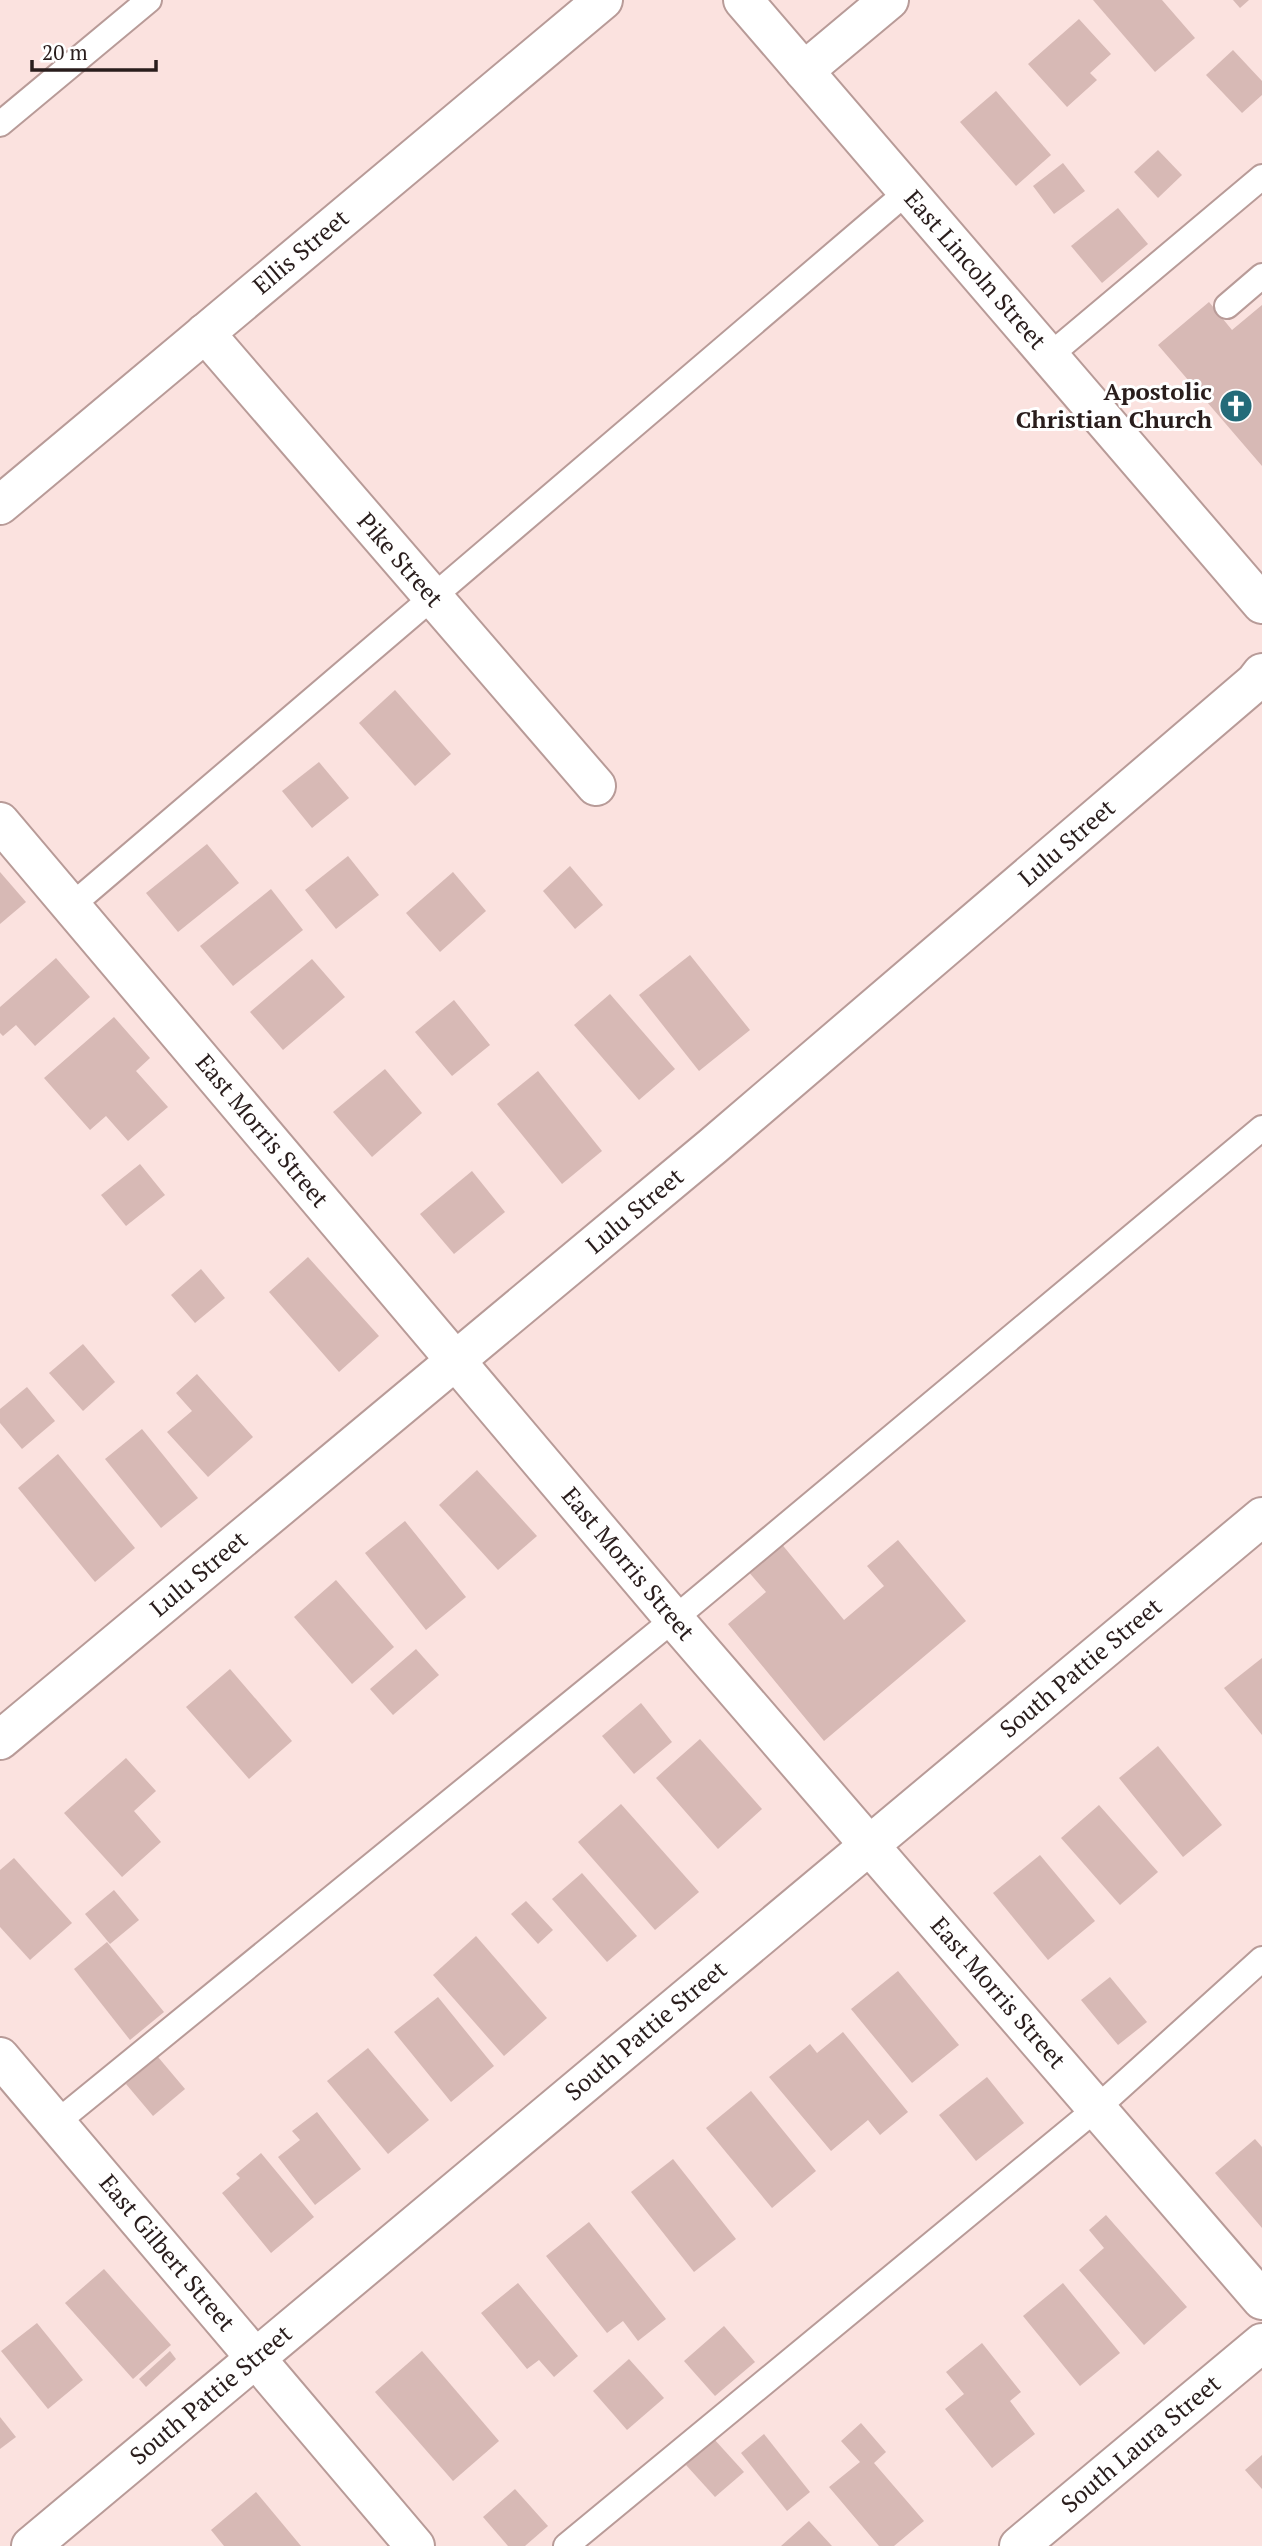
<svg xmlns="http://www.w3.org/2000/svg" width="1262" height="2546" viewBox="0 0 1262 2546" font-family="'PT Serif',serif">
<style>
.building{fill:#d7b9b5}
.lines{fill:none;stroke-linecap:round;stroke-linejoin:round}
.service-casing{stroke:#b89b98;stroke-width:28}
.minor-casing{stroke:#b89b98;stroke-width:42}
.tertiary-casing{stroke:#b89b98;stroke-width:42}
.service{stroke:#fff;stroke-width:24}
.minor{stroke:#fff;stroke-width:38}
.tertiary{stroke:#fff;stroke-width:38}
.labels{text-anchor:middle;stroke-width:6;stroke-linejoin:round;paint-order:stroke}
.street-label{font-size:24px;fill:#291d1c;stroke:#fff}
.poi-label{font-size:24px;font-weight:bold;fill:#291d1c;stroke:#fff;text-anchor:end}
</style>
<rect width="100%" height="100%" fill="#fbe2df"/>
<g class="building">
<path d="M 1093,0 L 1162,0 L 1195,38 L 1155,72 Z"/>
<path d="M 1233,0 L 1249,0 L 1240,8 Z"/>
<path d="M 1079,19 L 1111,54 L 1090,73 L 1097,80 L 1067,107 L 1028,64 Z"/>
<path d="M 1233,50 L 1262,81 L 1262,95 L 1242,113 L 1206,75 Z"/>
<path d="M 996,91 L 1051,155 L 1016,186 L 960,122 Z"/>
<path d="M 1158,150 L 1182,175 L 1158,198 L 1134,172 Z"/>
<path d="M 1063,163 L 1085,191 L 1054,214 L 1033,186 Z"/>
<path d="M 1118,208 L 1148,244 L 1102,283 L 1071,246 Z"/>
<path d="M 1209,302 L 1232,330 L 1262,305 L 1262,466 L 1158,345 Z"/>
<path d="M 395,690 L 451,754 L 415,786 L 359,723 Z"/>
<path d="M 319,762 L 349,798 L 312,828 L 282,791 Z"/>
<path d="M 207,844 L 239,883 L 178,932 L 146,893 Z"/>
<path d="M 348,856 L 379,895 L 336,929 L 305,890 Z"/>
<path d="M 570,866 L 603,905 L 575,929 L 543,891 Z"/>
<path d="M 0,872 L 26,902 L 0,924 Z"/>
<path d="M 453,872 L 486,911 L 440,952 L 406,913 Z"/>
<path d="M 271,889 L 303,930 L 233,986 L 200,946 Z"/>
<path d="M 690,955 L 750,1030 L 699,1071 L 639,995 Z"/>
<path d="M 56,958 L 90,997 L 35,1046 L 16,1025 L 3,1036 L 0,1033 L 0,1007 Z"/>
<path d="M 312,959 L 345,997 L 283,1050 L 250,1012 Z"/>
<path d="M 610,994 L 675,1069 L 639,1100 L 574,1025 Z"/>
<path d="M 454,1000 L 490,1045 L 452,1076 L 415,1032 Z"/>
<path d="M 114,1017 L 150,1058 L 136,1071 L 168,1107 L 128,1141 L 106,1116 L 90,1130 L 44,1078 Z"/>
<path d="M 385,1069 L 422,1113 L 372,1157 L 333,1112 Z"/>
<path d="M 538,1071 L 602,1151 L 562,1184 L 497,1104 Z"/>
<path d="M 140,1164 L 165,1195 L 126,1226 L 101,1195 Z"/>
<path d="M 472,1171 L 505,1212 L 454,1254 L 420,1214 Z"/>
<path d="M 308,1257 L 379,1336 L 339,1372 L 269,1292 Z"/>
<path d="M 201,1269 L 225,1298 L 195,1323 L 171,1295 Z"/>
<path d="M 83,1344 L 115,1382 L 83,1411 L 49,1373 Z"/>
<path d="M 197,1374 L 253,1437 L 208,1477 L 167,1432 L 192,1411 L 176,1393 Z"/>
<path d="M 27,1387 L 55,1421 L 22,1449 L 0,1423 L 0,1409 Z"/>
<path d="M 142,1429 L 198,1498 L 161,1528 L 105,1459 Z"/>
<path d="M 58,1454 L 135,1548 L 95,1582 L 18,1488 Z"/>
<path d="M 477,1470 L 537,1536 L 498,1570 L 439,1505 Z"/>
<path d="M 405,1521 L 466,1597 L 426,1630 L 365,1553 Z"/>
<path d="M 898,1540 L 966,1621 L 824,1741 L 728,1624 L 766,1592 L 747,1570 L 780,1542 L 844,1620 L 884,1586 L 867,1566 Z"/>
<path d="M 336,1580 L 394,1647 L 352,1684 L 294,1617 Z"/>
<path d="M 416,1649 L 439,1675 L 393,1715 L 370,1689 Z"/>
<path d="M 1262,1658 L 1262,1735 L 1224,1688 Z"/>
<path d="M 230,1669 L 292,1741 L 249,1779 L 186,1707 Z"/>
<path d="M 641,1703 L 672,1742 L 634,1774 L 602,1736 Z"/>
<path d="M 700,1739 L 762,1809 L 718,1849 L 656,1778 Z"/>
<path d="M 1158,1746 L 1222,1825 L 1183,1857 L 1119,1778 Z"/>
<path d="M 126,1758 L 156,1791 L 134,1811 L 161,1842 L 122,1877 L 64,1813 Z"/>
<path d="M 621,1804 L 699,1892 L 655,1930 L 578,1842 Z"/>
<path d="M 1099,1805 L 1158,1872 L 1120,1905 L 1061,1838 Z"/>
<path d="M 1040,1855 L 1095,1921 L 1048,1960 L 993,1893 Z"/>
<path d="M 14,1858 L 72,1923 L 30,1960 L 0,1927 L 0,1870 Z"/>
<path d="M 582,1873 L 637,1936 L 607,1962 L 552,1899 Z"/>
<path d="M 114,1890 L 139,1920 L 110,1944 L 85,1914 Z"/>
<path d="M 526,1901 L 553,1930 L 538,1944 L 511,1914 Z"/>
<path d="M 476,1936 L 547,2018 L 504,2056 L 433,1975 Z"/>
<path d="M 107,1942 L 164,2012 L 130,2040 L 74,1969 Z"/>
<path d="M 898,1971 L 959,2045 L 912,2083 L 851,2009 Z"/>
<path d="M 1110,1977 L 1147,2022 L 1118,2045 L 1081,2000 Z"/>
<path d="M 438,1997 L 494,2066 L 451,2102 L 394,2032 Z"/>
<path d="M 843,2032 L 908,2112 L 880,2135 L 868,2120 L 831,2151 L 769,2077 L 810,2044 L 817,2053 Z"/>
<path d="M 368,2048 L 429,2120 L 388,2154 L 327,2081 Z"/>
<path d="M 158,2057 L 185,2089 L 153,2116 L 126,2084 Z"/>
<path d="M 987,2077 L 1024,2123 L 976,2161 L 939,2115 Z"/>
<path d="M 751,2091 L 816,2171 L 772,2208 L 706,2128 Z"/>
<path d="M 317,2112 L 361,2169 L 315,2205 L 278,2157 L 300,2140 L 292,2131 Z"/>
<path d="M 1255,2139 L 1262,2147 L 1262,2228 L 1215,2173 Z"/>
<path d="M 261,2153 L 314,2217 L 271,2253 L 222,2193 L 240,2178 L 236,2174 Z"/>
<path d="M 673,2159 L 736,2239 L 694,2272 L 631,2192 Z"/>
<path d="M 1106,2215 L 1187,2307 L 1144,2345 L 1079,2270 L 1104,2248 L 1089,2230 Z"/>
<path d="M 589,2222 L 666,2319 L 638,2341 L 623,2321 L 607,2333 L 546,2256 Z"/>
<path d="M 104,2269 L 171,2345 L 133,2379 L 65,2303 Z"/>
<path d="M 518,2283 L 578,2356 L 554,2377 L 539,2360 L 527,2369 L 481,2313 Z"/>
<path d="M 1063,2283 L 1120,2353 L 1080,2386 L 1023,2316 Z"/>
<path d="M 37,2323 L 83,2380 L 48,2409 L 1,2351 Z"/>
<path d="M 724,2326 L 755,2362 L 715,2396 L 684,2361 Z"/>
<path d="M 982,2343 L 1021,2392 L 1010,2401 L 1035,2434 L 992,2468 L 945,2409 L 964,2394 L 946,2372 Z"/>
<path d="M 170,2351 L 176,2359 L 146,2387 L 139,2379 Z"/>
<path d="M 422,2351 L 499,2441 L 453,2481 L 375,2392 Z"/>
<path d="M 629,2359 L 664,2398 L 627,2430 L 593,2391 Z"/>
<path d="M 0,2417 L 16,2437 L 0,2449 Z"/>
<path d="M 861,2423 L 886,2452 L 874,2463 L 924,2521 L 894,2546 L 879,2546 L 829,2487 L 860,2462 L 841,2441 Z"/>
<path d="M 764,2434 L 810,2492 L 787,2511 L 741,2453 Z"/>
<path d="M 714,2439 L 744,2472 L 715,2497 L 686,2465 Z"/>
<path d="M 1262,2455 L 1262,2489 L 1245,2470 Z"/>
<path d="M 515,2489 L 548,2526 L 525,2546 L 508,2546 L 483,2517 Z"/>
<path d="M 256,2492 L 301,2546 L 224,2546 L 211,2530 Z"/>
<path d="M 809,2521 L 832,2546 L 781,2546 Z"/>
</g>
<g class="lines">
<defs>
<g id="service">
<path d="M 0,124 L 149,0"/>
<path d="M 1227,306 L 1262,276"/>
<path d="M 1049,356 L 1262,177"/>
<path d="M 71,906 L 907,192"/>
<path d="M 56,2123 L 674,1619 L 1262,1128"/>
<path d="M 566,2546 L 1097,2108 L 1262,1959"/>
</g>
<g id="minor">
<path d="M 804,71 L 889,0"/>
<path d="M 205,333 L 596,786"/>
<path d="M 0,505 L 603,0"/>
<path d="M 0,822 L 674,1619 L 1262,2300"/>
<path d="M 0,1740 L 713,1146 L 1255,682 L 1262,673"/>
<path d="M 0,2057 L 415,2546"/>
<path d="M 31,2546 L 1262,1517"/>
<path d="M 1019,2546 L 1262,2343"/>
</g>
<path id="tertiary" d="M 743,0 L 1262,604"/>
</defs>
<use href="#service" class="service-casing"/>
<use href="#minor" class="minor-casing"/>
<use href="#tertiary" class="tertiary-casing"/>
<use href="#service" class="service"/>
<use href="#minor" class="minor"/>
<use href="#tertiary" class="tertiary"/>
</g>
<defs>
<symbol id="church-disc" viewBox="-11 -11 22 22"><circle r="9.5" fill="#246b79" stroke="#fff"/><path d="M-1.2-6h2.4v3.5h3.3v2.4h-3.3V6h-2.4V-.1h-3.3v-2.4h3.3Z" fill="#fff"/></symbol>
</defs>
<g fill-rule="evenodd">
<use href="#church-disc" x="1217" y="387" width="38" height="38"/>
</g>
<g class="labels">
<g class="street-label">
<text transform="translate(301 252) rotate(-40)" y="8">Ellis Street</text>
<text transform="translate(975 270) rotate(49)" y="8">East Lincoln Street</text>
<text transform="translate(400 560) rotate(49)" y="8">Pike Street</text>
<text transform="translate(1067 843) rotate(-41)" y="8">Lulu Street</text>
<text transform="translate(262 1131) rotate(50)" y="8">East Morris Street</text>
<text transform="translate(635 1211) rotate(-40)" y="8">Lulu Street</text>
<text transform="translate(628 1564) rotate(50)" y="8">East Morris Street</text>
<text transform="translate(199 1574) rotate(-40)" y="8">Lulu Street</text>
<text transform="translate(1081 1668) rotate(-40)" y="8">South Pattie Street</text>
<text transform="translate(998 1993) rotate(49)" y="8">East Morris Street</text>
<text transform="translate(646 2031) rotate(-40)" y="8">South Pattie Street</text>
<text transform="translate(167 2253) rotate(50)" y="8">East Gilbert Street</text>
<text transform="translate(211 2395) rotate(-40)" y="8">South Pattie Street</text>
<text transform="translate(1141 2444) rotate(-40)" y="8">South Laura Street</text>
</g>
<g class="poi-label">
<text x="1212" y="400">Apostolic<tspan x="1212" dy="28">Christian Church</tspan></text>
</g>
</g>
<path d="M32 60v10h124v-10" fill="none" stroke="#291d1c" stroke-width="3.5"/>
<text x="42" y="60" font-size="21" fill="#291d1c" stroke="#ffffff" stroke-width="5" paint-order="stroke">20 m</text>
</svg>
